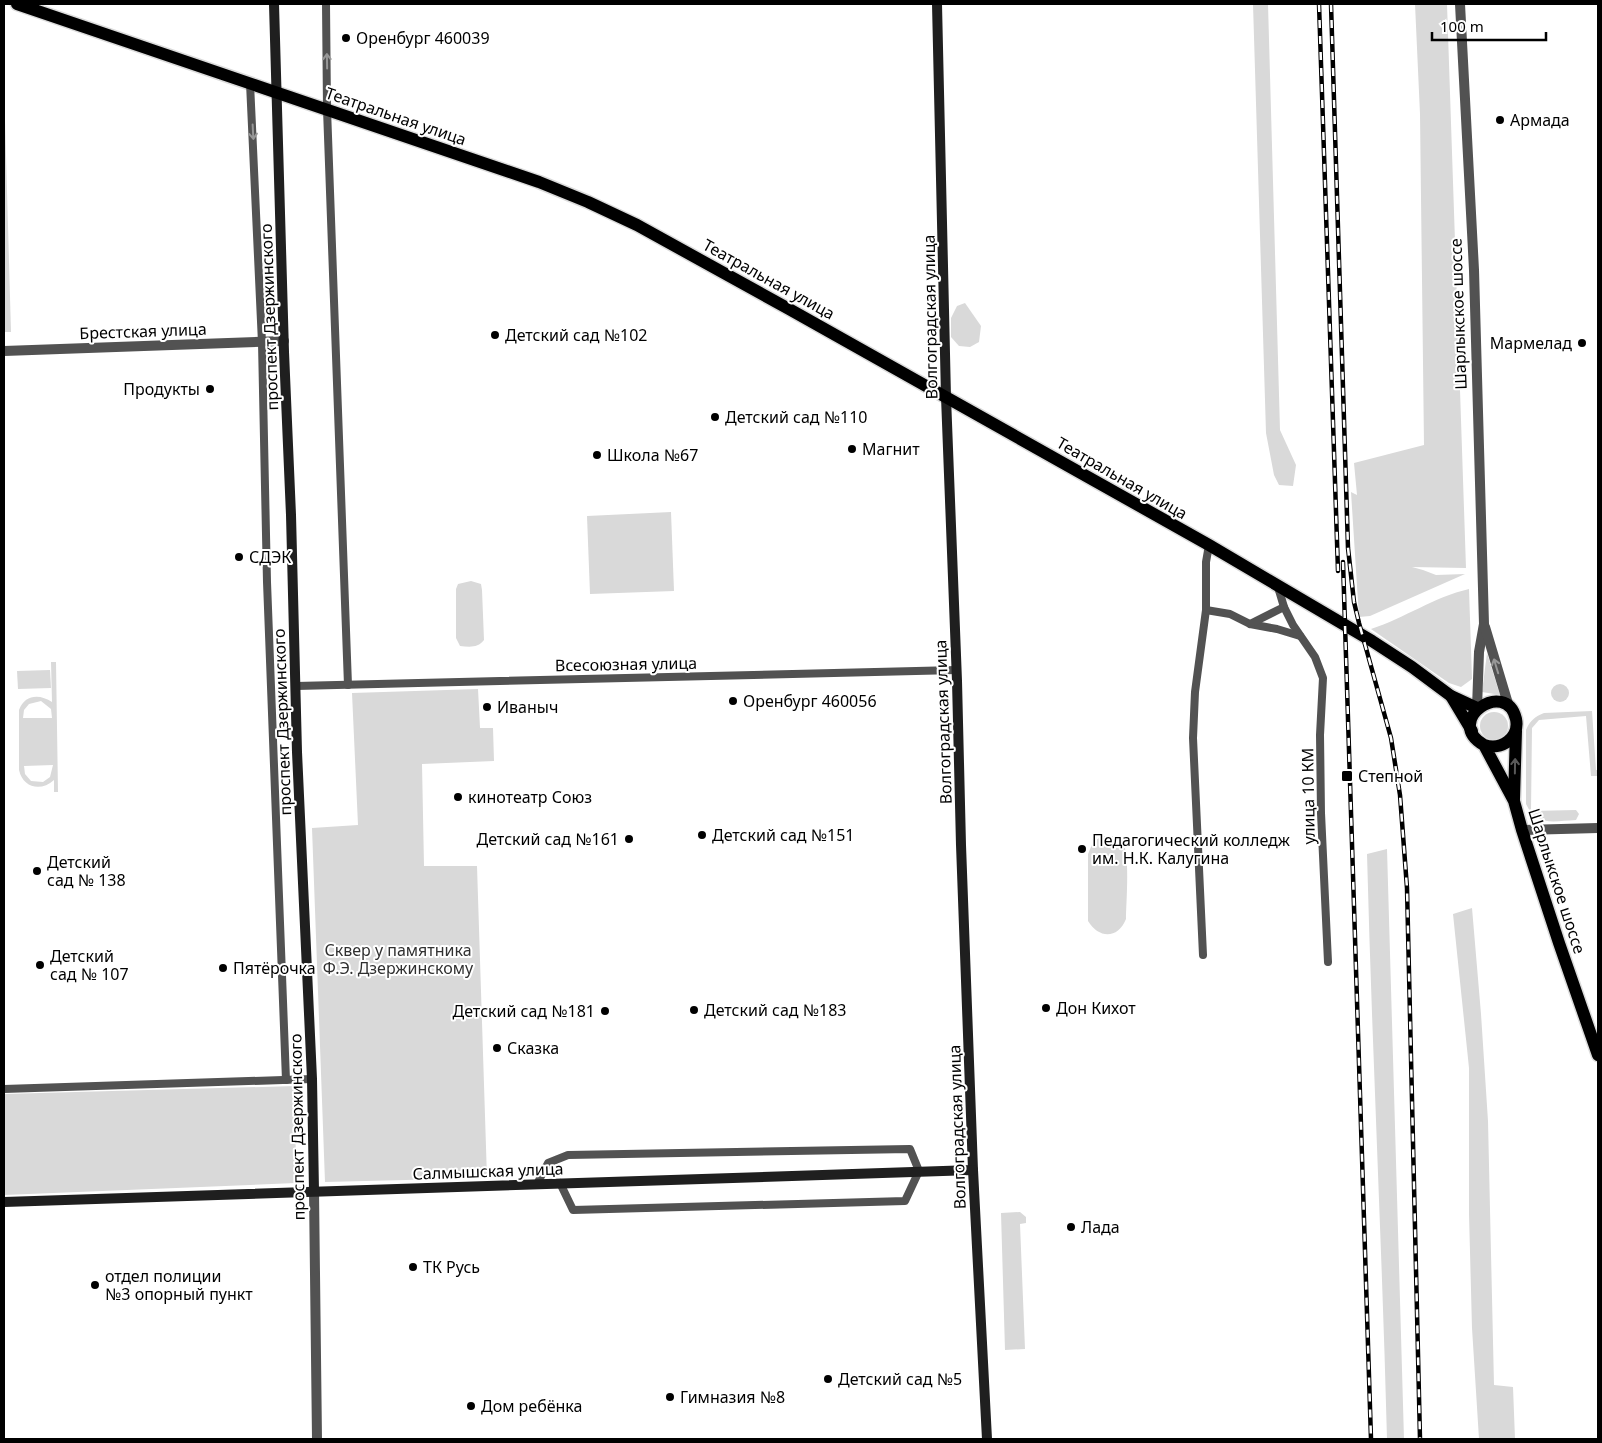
<svg xmlns="http://www.w3.org/2000/svg" width="1602" height="1443" viewBox="0 0 1602 1443" font-family="'Noto Sans',sans-serif">
<style>
.green{fill:#d9d9d9;fill-rule:evenodd}
.lines{fill:none;stroke-linecap:round;stroke-linejoin:round}
.primary-casing{stroke:#dbdbdb;stroke-width:15}
.minor{stroke:#525252;stroke-width:8}
.tertiary{stroke:#525252;stroke-width:10}
.secondary{stroke:#1f1f1f;stroke-width:10}
.primary{stroke:#000;stroke-width:12}
.rail-casing{stroke:#000;stroke-width:4.5}
.rail{stroke:#fff;stroke-width:2.5;stroke-dasharray:8;stroke-linecap:butt}
.oneway{stroke:#979797}
.oneway2{stroke:#595959}
.poi-dot{fill:#000;stroke:#fff;stroke-width:2}
.labels{text-anchor:middle;stroke-width:4;stroke-linejoin:round;paint-order:stroke}
.poi-label{font-size:16px;fill:#000;stroke:#fff;text-anchor:start}
.street-label{font-size:16px;fill:#000;stroke:#fff}
.park-label{font-size:16px;fill:#303030;stroke:#fff}
</style>
<rect width="100%" height="100%" fill="#fff"/>
<g class="green">
<path d="M 1253,4 L 1268,4 L 1280,430 L 1296,465 L 1293,486 L 1279,485 L 1274,475 L 1266,433 Z"/>
<path d="M 1415,4 L 1447,4 L 1466,568 L 1412,567 L 1423,570 L 1436,575 L 1465,574 L 1370,616 L 1359,617 L 1351,492 L 1357,495 L 1354,463 L 1424,445 L 1420,114 Z"/>
<path d="M 4,85 L 11,332 L 4,332 Z"/>
<path d="M 965,303 L 981,326 L 979,342 L 970,347 L 959,346 L 951,337 L 951,318 L 957,306 Z"/>
<path d="M 671,512 L 674,591 L 590,594 L 587,516 Z"/>
<path d="M 471,581 L 481,584 L 482,590 L 484,640 C 478,648 470,647 460,646 L 456,638 L 456,589 L 458,584 Z"/>
<path d="M 1469,589 L 1472,679 L 1461,687 L 1449,683 L 1371,629 C 1405,618 1434,597 1469,589 Z"/>
<path d="M 1487,653 L 1500,695 L 1482,692 Z"/>
<path d="M 51,662 L 56,662 L 58,792 L 54,792 L 54,780 C 41,792 23,788 19,770 L 19,710 C 25,694 40,694 52,702 ZM 41,701 L 51,709 L 52,718 L 23,718 L 24,710 L 29,704 ZM 53,765 L 50,777 L 43,782 L 31,781 L 25,774 L 24,766 Z"/>
<path d="M 50,670 L 51,688 L 18,689 L 17,671 Z"/>
<circle cx="1560" cy="693" r="9"/>
<path d="M 478,689 L 480,728 L 493,728 L 494,761 L 422,764 L 424,866 L 477,866 L 487,1178 L 325,1182 L 312,828 L 358,825 L 352,693 Z"/>
<path d="M 1592,711 L 1596,770 L 1598,770 L 1598,776 L 1591,776 L 1586,716 L 1539,720 L 1532,728 L 1531,811 L 1576,810 L 1579,814 L 1576,820 C 1554,821 1537,827 1526,804 L 1526,730 C 1530,721 1534,717 1544,713 Z"/>
<circle cx="1494" cy="726" r="14"/>
<path d="M 1102,836 C 1109,836 1115,835 1121,840 C 1131,848 1126,904 1126,919 C 1118,939 1099,939 1088,921 L 1088,854 L 1093,842 Z"/>
<path d="M 1387,849 L 1404,1439 L 1387,1439 C 1382,1244 1372,1049 1367,854 Z"/>
<path d="M 1472,908 L 1481,1014 L 1488,1121 L 1494,1385 L 1513,1387 L 1515,1439 L 1479,1439 L 1472,1328 L 1469,1214 L 1469,1068 L 1453,914 Z"/>
<path d="M 295,1086 L 296,1183 L 4,1195 L 4,1094 Z"/>
<path d="M 1020,1212 L 1026,1217 L 1026,1223 L 1020,1224 L 1025,1349 L 1005,1350 L 1001,1213 Z"/>
</g>
<g class="lines">
<defs>
<g id="primary">
<path d="M 17,4 L 539,182 L 588,202 L 637,225 L 789,309 L 1209,545 L 1372,641 L 1412,667 L 1451,696 L 1477,708"/>
<path d="M 1451,696 L 1472,731"/>
<path d="M 1484,745 C 1501,751 1520,738 1516,719 C 1506,677 1442,721 1484,745 L 1514,801 L 1522,830 L 1559,943 L 1598,1055"/>
<path d="M 1514,799 L 1516,731"/>
</g>
</defs>
<use href="#primary" class="primary-casing"/>
<g class="minor">
<path d="M 326,4 L 327,109 L 348,685"/>
<path d="M 250,83 L 262,343 L 267,582 L 286,1080"/>
<path d="M 1278,587 L 1284,607 L 1293,625 L 1315,657 L 1323,678 L 1320,735 L 1321,813 L 1328,962"/>
<path d="M 1206,610 L 1230,614 L 1250,624 L 1277,629 L 1300,636"/>
<path d="M 1250,624 L 1284,607"/>
<path d="M 296,686 L 957,670"/>
<path d="M 1203,955 L 1193,738 L 1195,692 L 1206,610 L 1206,562 L 1209,545"/>
<path d="M 4,1089 L 312,1079"/>
<path d="M 537,1184 L 548,1163 L 568,1155 L 910,1149 L 919,1171 L 905,1201 L 573,1210 L 560,1183"/>
</g>
<g class="tertiary">
<path d="M 1460,4 L 1474,270 L 1484,624 L 1479,652 L 1477,708"/>
<path d="M 4,351 L 284,341"/>
<path d="M 1485,627 L 1509,707"/>
<path d="M 1522,830 L 1598,828"/>
<path d="M 314,1191 L 317,1439"/>
</g>
<g class="secondary">
<path d="M 274,4 L 284,352 L 291,515 L 297,752 L 312,1079 L 314,1191"/>
<path d="M 937,4 L 946,397 L 957,681 L 961,845 L 973,1170 L 987,1439"/>
<path d="M 4,1202 L 973,1170"/>
</g>
<use href="#primary" class="primary"/>
<defs>
<g id="rail">
<path d="M 1319,4 L 1338,571"/>
<path d="M 1331,4 L 1348,548 L 1354,602 L 1359,623 L 1391,738 L 1400,795 L 1407,888 L 1420,1439"/>
<path d="M 1343,562 L 1371,1439"/>
</g>
</defs>
<use href="#rail" class="rail-casing"/>
<use href="#rail" class="rail"/>
</g>
<defs><path id="oneway-shaft" d="M-6 0H5M1.5-3L5.5 0L1.5 3" fill="none" stroke-width="1.6" stroke-linecap="round" stroke-linejoin="round" transform="scale(1.25)"/></defs>
<g class="oneway">
<use href="#oneway-shaft" transform="translate(327 61) rotate(-91)"/>
<use href="#oneway-shaft" transform="translate(253 132) rotate(87)"/>
<use href="#oneway-shaft" transform="translate(1496 666) rotate(-107)"/>
</g>
<use class="oneway2" href="#oneway-shaft" transform="translate(1515 766) rotate(-89)"/>
<g class="poi-dot">
<circle cx="346" cy="38" r="5"/>
<circle cx="1500" cy="120" r="5"/>
<circle cx="495" cy="335" r="5"/>
<circle cx="1582" cy="343" r="5"/>
<circle cx="210" cy="389" r="5"/>
<circle cx="715" cy="417" r="5"/>
<circle cx="852" cy="449" r="5"/>
<circle cx="597" cy="455" r="5"/>
<circle cx="239" cy="557" r="5"/>
<circle cx="733" cy="701" r="5"/>
<circle cx="487" cy="707" r="5"/>
<rect x="1341" y="770" width="12" height="12" rx="2.5"/>
<circle cx="458" cy="797" r="5"/>
<circle cx="702" cy="835" r="5"/>
<circle cx="629" cy="839" r="5"/>
<circle cx="1082" cy="849" r="5"/>
<circle cx="37" cy="871" r="5"/>
<circle cx="40" cy="965" r="5"/>
<circle cx="223" cy="968" r="5"/>
<circle cx="1046" cy="1008" r="5"/>
<circle cx="694" cy="1010" r="5"/>
<circle cx="605" cy="1011" r="5"/>
<circle cx="497" cy="1048" r="5"/>
<circle cx="1071" cy="1227" r="5"/>
<circle cx="413" cy="1267" r="5"/>
<circle cx="95" cy="1285" r="5"/>
<circle cx="828" cy="1379" r="5"/>
<circle cx="670" cy="1397" r="5"/>
<circle cx="471" cy="1406" r="5"/>
</g>
<g class="labels">
<g class="poi-label">
<text x="356" y="44">Оренбург 460039</text>
<text x="1510" y="126">Армада</text>
<text x="505" y="341">Детский сад №102</text>
<text x="1572" y="349" text-anchor="end">Мармелад</text>
<text x="200" y="395" text-anchor="end">Продукты</text>
<text x="725" y="423">Детский сад №110</text>
<text x="862" y="455">Магнит</text>
<text x="607" y="461">Школа №67</text>
<text x="249" y="563">СДЭК</text>
<text x="743" y="707">Оренбург 460056</text>
<text x="497" y="713">Иваныч</text>
<text x="1358" y="782">Степной</text>
<text x="468" y="803">кинотеатр Союз</text>
<text x="712" y="841">Детский сад №151</text>
<text x="619" y="845" text-anchor="end">Детский сад №161</text>
<text x="1092" y="846">Педагогический колледж<tspan x="1092" dy="18">им. Н.К. Калугина</tspan></text>
<text x="47" y="868">Детский<tspan x="47" dy="18">сад № 138</tspan></text>
<text x="50" y="962">Детский<tspan x="50" dy="18">сад № 107</tspan></text>
<text x="233" y="974">Пятёрочка</text>
<text x="1056" y="1014">Дон Кихот</text>
<text x="704" y="1016">Детский сад №183</text>
<text x="595" y="1017" text-anchor="end">Детский сад №181</text>
<text x="507" y="1054">Сказка</text>
<text x="1081" y="1233">Лада</text>
<text x="423" y="1273">ТК Русь</text>
<text x="105" y="1282">отдел полиции<tspan x="105" dy="18">№3 опорный пункт</tspan></text>
<text x="838" y="1385">Детский сад №5</text>
<text x="680" y="1403">Гимназия №8</text>
<text x="481" y="1412">Дом ребёнка</text>
</g>
<g class="street-label">
<text transform="translate(396 116) rotate(19)" y="6">Театральная улица</text>
<text transform="translate(769 279) rotate(29)" y="6">Театральная улица</text>
<text transform="translate(1458 314) rotate(-92)" y="6">Шарлыкское шоссе</text>
<text transform="translate(269 317) rotate(-92)" y="6">проспект Дзержинского</text>
<text transform="translate(930 317) rotate(-91)" y="6">Волгоградская улица</text>
<text transform="translate(143 331) rotate(-2)" y="6">Брестская улица</text>
<text transform="translate(1122 478) rotate(30)" y="6">Театральная улица</text>
<text transform="translate(626 664) rotate(-1)" y="6">Всесоюзная улица</text>
<text transform="translate(282 722) rotate(-92)" y="6">проспект Дзержинского</text>
<text transform="translate(943 722) rotate(-92)" y="6">Волгоградская улица</text>
<text transform="translate(1308 796) rotate(-91)" y="6">улица 10 КМ</text>
<text transform="translate(1557 881) rotate(72)" y="6">Шарлыкское шоссе</text>
<text transform="translate(297 1127) rotate(-91)" y="6">проспект Дзержинского</text>
<text transform="translate(957 1127) rotate(-92)" y="6">Волгоградская улица</text>
<text transform="translate(488 1171) rotate(-2)" y="6">Салмышская улица</text>
</g>
<g class="park-label">
<text x="398" y="956">Сквер у памятника<tspan x="398" dy="18">Ф.Э. Дзержинскому</tspan></text>
</g>
</g>
<rect width="1602" height="1443" fill="none" stroke="#000000" stroke-width="10"/>
<path d="M1432 32v8h114v-8" fill="none" stroke="#000000" stroke-width="2.5"/>
<text x="1440" y="32" font-size="15" fill="#000000" stroke="#ffffff" stroke-width="4" paint-order="stroke">100 m</text>
</svg>
